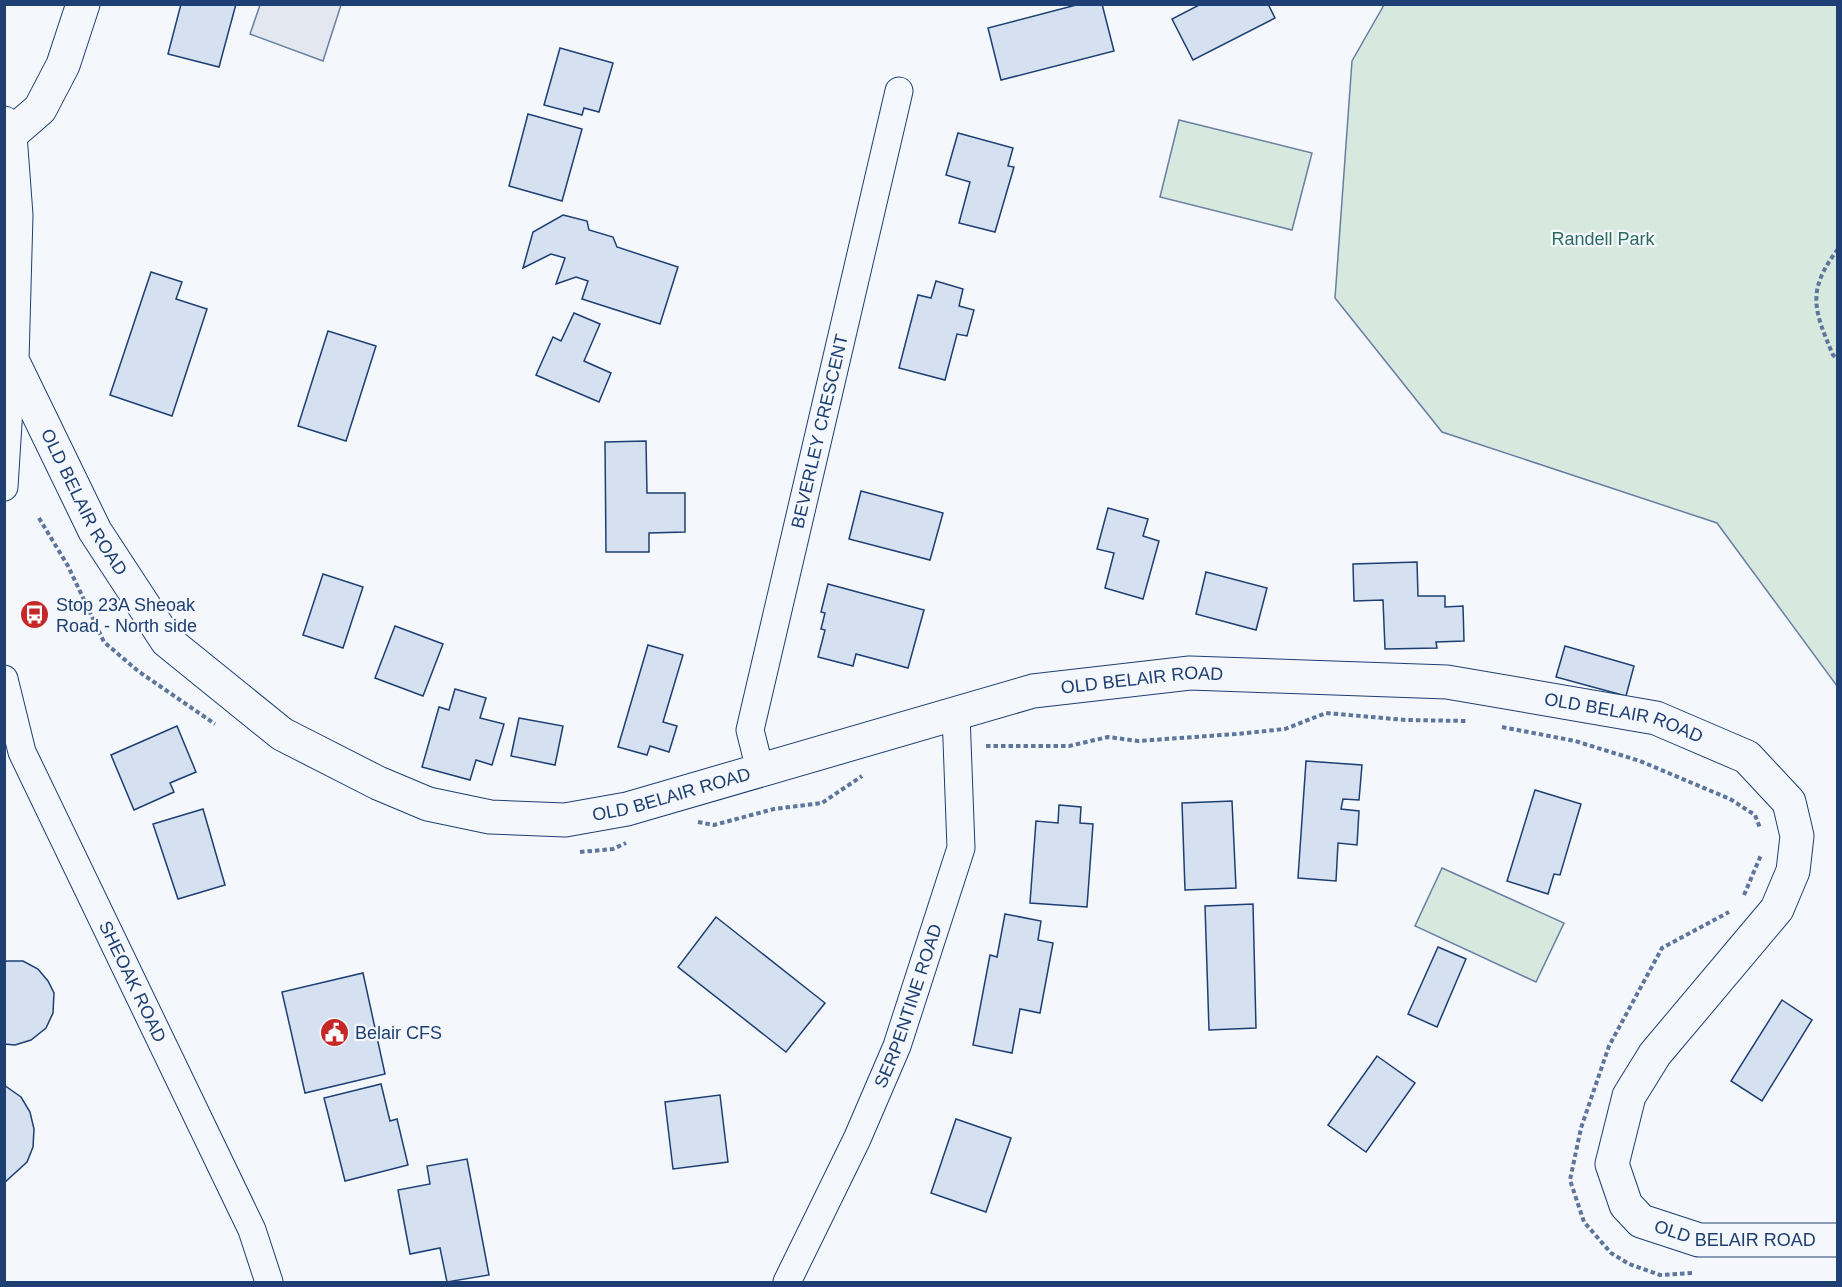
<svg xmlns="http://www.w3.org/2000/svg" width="1842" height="1287" viewBox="0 0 1842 1287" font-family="Arial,sans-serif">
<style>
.green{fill:#d7e8df;stroke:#687fa3;stroke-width:1.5}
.parking{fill:#e3e8f0;stroke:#687fa3;stroke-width:1.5}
.building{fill:#d5e0f0;stroke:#1d3f73;stroke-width:1.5}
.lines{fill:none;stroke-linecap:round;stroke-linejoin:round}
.minor-casing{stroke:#1d3f73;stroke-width:29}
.tertiary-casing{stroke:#1d3f73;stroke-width:35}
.secondary-casing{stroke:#1d3f73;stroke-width:35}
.path{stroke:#5e769c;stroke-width:4;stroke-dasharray:4.5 3;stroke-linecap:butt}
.minor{stroke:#f4f7fb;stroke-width:27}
.tertiary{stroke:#f4f7fb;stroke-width:33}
.secondary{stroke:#f4f7fb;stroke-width:33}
.labels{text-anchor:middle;stroke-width:4.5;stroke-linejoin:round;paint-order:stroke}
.park-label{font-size:18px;fill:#2c6c60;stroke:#f4f7fb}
.street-label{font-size:18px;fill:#1d3f73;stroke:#f4f7fb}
.poi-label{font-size:18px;fill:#1d3f73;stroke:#f4f7fb;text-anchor:start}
</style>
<rect width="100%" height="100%" fill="#f4f7fb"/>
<g class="green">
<path d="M 1384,5 L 1837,5 L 1837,686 L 1717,523 L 1442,432 L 1335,298 L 1352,61 Z"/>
<path d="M 1179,120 L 1312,153 L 1292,230 L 1160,197 Z"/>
<path d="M 1442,868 L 1564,923 L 1536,982 L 1415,926 Z"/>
</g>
<path class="parking" d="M 260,5 L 341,5 L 323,61 L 250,34 Z"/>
<g class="building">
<path d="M 181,4 L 236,4 L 219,67 L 168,54 Z"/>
<path d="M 1080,4 L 1102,4 L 1114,51 L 1001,80 L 988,28 Z"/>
<path d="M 1201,4 L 1268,4 L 1275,18 L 1193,60 L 1172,19 Z"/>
<path d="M 560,48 L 613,63 L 599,112 L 584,108 L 582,115 L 544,105 Z"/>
<path d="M 528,114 L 582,129 L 562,201 L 509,186 Z"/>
<path d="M 958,133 L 1013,148 L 1008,166 L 1014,167 L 995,232 L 959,223 L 970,182 L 946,175 Z"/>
<path d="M 563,215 L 587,221 L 589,230 L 613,237 L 617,247 L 678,267 L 660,324 L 582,299 L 588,281 L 576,277 L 556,284 L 565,258 L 551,254 L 523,268 L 533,232 Z"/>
<path d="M 151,272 L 182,282 L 176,299 L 207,309 L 172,416 L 110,395 Z"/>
<path d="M 936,281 L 963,289 L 959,306 L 974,310 L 967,336 L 957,334 L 945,380 L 899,368 L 918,295 L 931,298 Z"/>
<path d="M 574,313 L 600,324 L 584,361 L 611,373 L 599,402 L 536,375 L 553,337 L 561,341 Z"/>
<path d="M 328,331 L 376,346 L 346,441 L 298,426 Z"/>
<path d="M 646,441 L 647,493 L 685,493 L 685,532 L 649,533 L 649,552 L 606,552 L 605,442 Z"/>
<path d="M 861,491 L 943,513 L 930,560 L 849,539 Z"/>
<path d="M 1108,508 L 1148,519 L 1143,536 L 1159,541 L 1143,599 L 1105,588 L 1114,553 L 1097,549 Z"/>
<path d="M 1417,562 L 1418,596 L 1445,596 L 1445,607 L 1463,606 L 1464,641 L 1436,642 L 1437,648 L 1385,649 L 1383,600 L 1354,601 L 1353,564 Z"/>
<path d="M 1206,572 L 1267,588 L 1256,630 L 1196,614 Z"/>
<path d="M 323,574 L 363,587 L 343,648 L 303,635 Z"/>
<path d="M 828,584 L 924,610 L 908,668 L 856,654 L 853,666 L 818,657 L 825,630 L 821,629 L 825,613 L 821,612 Z"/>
<path d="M 395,626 L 443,644 L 423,696 L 375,678 Z"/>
<path d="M 648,645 L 683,655 L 663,722 L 677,726 L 669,752 L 650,746 L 647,755 L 618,747 Z"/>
<path d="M 1565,646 L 1634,666 L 1626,696 L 1556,677 Z"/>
<path d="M 455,689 L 486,698 L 480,718 L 504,724 L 492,765 L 476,760 L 470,780 L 422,767 L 439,707 L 449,710 Z"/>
<path d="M 519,718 L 563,726 L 555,765 L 511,756 Z"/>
<path d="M 177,726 L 196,772 L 170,783 L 174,792 L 134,810 L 111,755 Z"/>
<path d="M 1306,761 L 1362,765 L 1359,800 L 1343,799 L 1341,809 L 1359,811 L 1357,845 L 1338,843 L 1336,881 L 1298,878 Z"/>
<path d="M 1535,790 L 1581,804 L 1560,875 L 1554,874 L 1548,894 L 1507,881 Z"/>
<path d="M 1232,801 L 1236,888 L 1185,890 L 1182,803 Z"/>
<path d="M 1059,805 L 1081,807 L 1080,823 L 1093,824 L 1087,907 L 1030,903 L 1036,821 L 1058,823 Z"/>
<path d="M 203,809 L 225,885 L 178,899 L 153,824 Z"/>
<path d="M 1253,904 L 1256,1028 L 1209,1030 L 1205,906 Z"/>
<path d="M 1005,914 L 1041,921 L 1038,940 L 1053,943 L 1040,1013 L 1020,1009 L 1012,1053 L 973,1045 L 990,955 L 997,957 Z"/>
<path d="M 716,917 L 825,1003 L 786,1052 L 678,967 Z"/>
<path d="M 1438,947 L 1466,959 L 1437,1027 L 1408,1014 Z"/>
<path d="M 7,961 L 23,961 L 38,969 L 48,981 L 54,993 L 53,1013 L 46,1028 L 31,1040 L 15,1045 L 4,1044 L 4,962 Z"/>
<path d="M 363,973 L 385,1074 L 305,1093 L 282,992 Z"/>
<path d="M 1782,1000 L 1812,1020 L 1762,1101 L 1731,1081 Z"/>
<path d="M 1377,1056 L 1415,1083 L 1366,1152 L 1328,1125 Z"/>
<path d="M 381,1084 L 390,1121 L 397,1119 L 408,1165 L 345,1181 L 324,1098 Z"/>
<path d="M 4,1085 L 21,1097 L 30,1112 L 34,1129 L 33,1147 L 27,1162 L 4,1183 Z"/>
<path d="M 720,1095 L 728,1162 L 673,1169 L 665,1102 Z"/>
<path d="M 956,1119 L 1011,1138 L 986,1212 L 931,1193 Z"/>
<path d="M 467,1159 L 489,1275 L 447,1282 L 440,1248 L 410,1254 L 398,1190 L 430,1184 L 427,1166 Z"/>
</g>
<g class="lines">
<defs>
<g id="minor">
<path d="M 4,487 L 12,360"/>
<path id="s1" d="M 4,679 L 22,752 L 252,1230 L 269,1282"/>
<path id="s2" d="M 760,770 L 750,730 L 899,91"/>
<path id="s3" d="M 787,1282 L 857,1139 L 897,1046 L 961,848 L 956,714"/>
</g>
<path id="tertiary" d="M 10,135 L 40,109 L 63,65 L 83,4"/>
<g id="secondary">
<path id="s4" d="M 4,123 L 10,135 L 16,215 L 12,360 L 95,531 L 167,641 L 282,734 L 378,783 L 428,804 L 490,817 L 565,820 L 627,809 L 1033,691 L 1190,673 L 1447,682 L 1656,718 L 1747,757 L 1789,802 L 1797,836 L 1793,871 L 1777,909 L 1655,1054 L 1629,1096 L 1612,1164 L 1626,1205 L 1641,1221 L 1699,1240 L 1838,1240"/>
</g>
</defs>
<use href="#minor" class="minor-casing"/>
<use href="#tertiary" class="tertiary-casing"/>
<use href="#secondary" class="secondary-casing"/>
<g class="path">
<path d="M 1838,249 C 1806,291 1814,310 1833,355 L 1838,359"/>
<path d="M 39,518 L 68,566 L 104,642 L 138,671 L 215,724"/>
<path d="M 1502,727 L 1575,741 L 1640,761 L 1730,799 L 1755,815 L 1760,828"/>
<path d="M 986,746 L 1069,746 L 1108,737 L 1138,741 L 1236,734 L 1285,729 L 1326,713 L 1406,720 L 1468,721"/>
<path d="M 698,822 L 714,825 L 774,809 L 822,803 L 862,776"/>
<path d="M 580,852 L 613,849 L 626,843"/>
<path d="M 1744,895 L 1761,855"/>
<path d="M 1692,1273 L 1660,1275 L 1629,1264 L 1611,1253 L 1584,1222 L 1570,1180 L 1581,1128 L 1609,1046 L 1662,948 L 1729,912"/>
</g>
<use href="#minor" class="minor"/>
<use href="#tertiary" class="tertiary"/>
<use href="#secondary" class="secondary"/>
</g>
<defs>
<symbol id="bus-disc" viewBox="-11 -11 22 22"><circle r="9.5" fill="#c62828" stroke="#f4f7fb"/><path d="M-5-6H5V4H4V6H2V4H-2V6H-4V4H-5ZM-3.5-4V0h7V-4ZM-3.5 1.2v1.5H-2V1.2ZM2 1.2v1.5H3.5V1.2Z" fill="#fff"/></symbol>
<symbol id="civic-disc" viewBox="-11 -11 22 22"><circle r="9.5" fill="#c62828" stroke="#f4f7fb"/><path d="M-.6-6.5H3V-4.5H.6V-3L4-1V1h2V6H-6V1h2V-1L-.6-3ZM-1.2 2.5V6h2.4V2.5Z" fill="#fff"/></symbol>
</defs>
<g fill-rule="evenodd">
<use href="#bus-disc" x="18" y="598" width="33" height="33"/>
<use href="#civic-disc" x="318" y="1016" width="33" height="33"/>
</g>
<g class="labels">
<g class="park-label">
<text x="1603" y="245">Randell Park</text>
</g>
<g class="street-label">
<text dy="6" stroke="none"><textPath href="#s2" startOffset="348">BEVERLEY CRESCENT</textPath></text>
<text dy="6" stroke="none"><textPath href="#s4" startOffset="398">OLD BELAIR ROAD</textPath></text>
<text dy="6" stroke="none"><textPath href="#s4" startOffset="1604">OLD BELAIR ROAD</textPath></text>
<text dy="6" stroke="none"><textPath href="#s4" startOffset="2090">OLD BELAIR ROAD</textPath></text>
<text dy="6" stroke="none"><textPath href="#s4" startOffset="1118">OLD BELAIR ROAD</textPath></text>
<text dy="6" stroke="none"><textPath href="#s1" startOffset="330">SHEOAK ROAD</textPath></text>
<text dy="6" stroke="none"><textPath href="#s3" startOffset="302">SERPENTINE ROAD</textPath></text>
<text dy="6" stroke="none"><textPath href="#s4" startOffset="2864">OLD BELAIR ROAD</textPath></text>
</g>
<g class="poi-label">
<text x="56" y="611">Stop 23A Sheoak<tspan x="56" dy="21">Road - North side</tspan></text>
<text x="355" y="1039">Belair CFS</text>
</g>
</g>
<rect width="1842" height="1287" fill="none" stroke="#1d3f73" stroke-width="12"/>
</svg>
